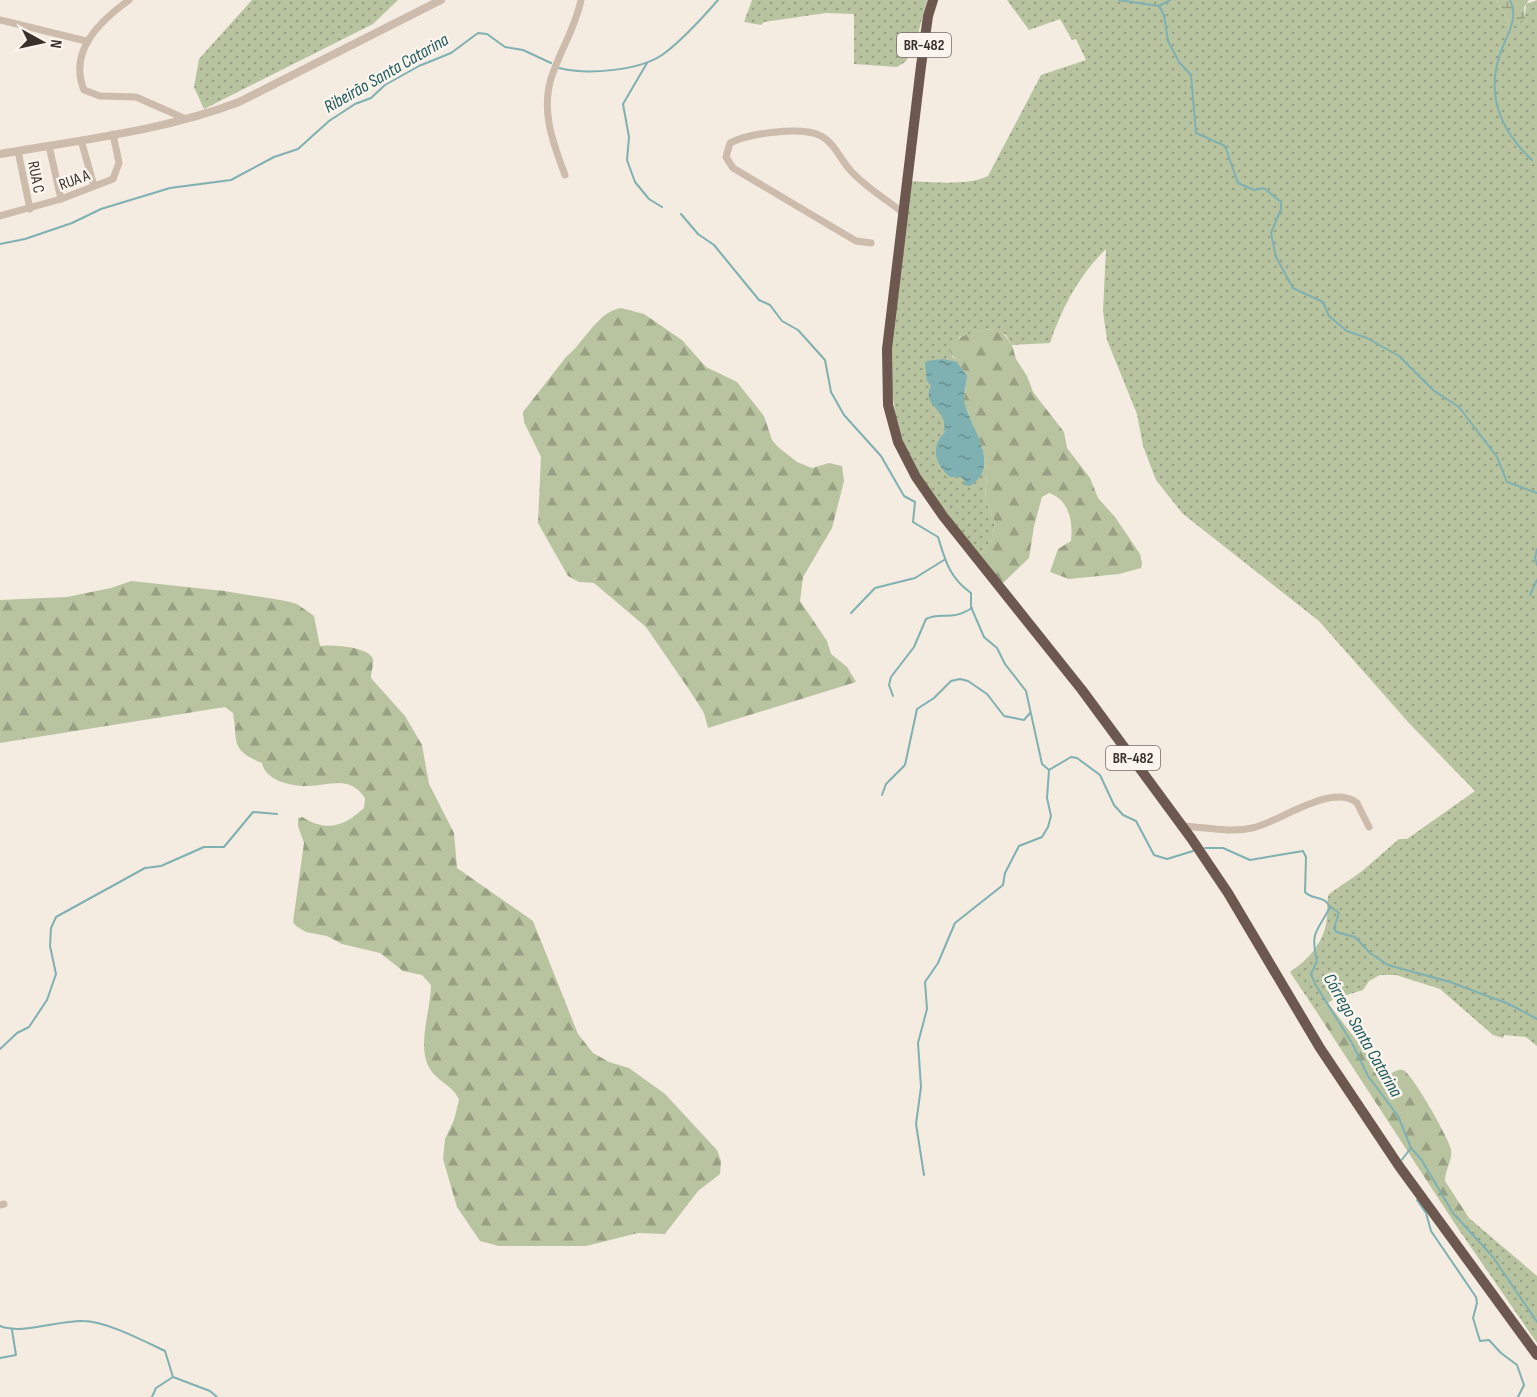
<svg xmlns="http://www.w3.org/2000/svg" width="1537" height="1397" viewBox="0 0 1537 1397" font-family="'Sofia Sans Condensed',sans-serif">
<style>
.grass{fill:url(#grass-dots)}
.forest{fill:url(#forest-firs)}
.wetland{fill:url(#wetland-marsh)}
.water{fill:url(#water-ripples)}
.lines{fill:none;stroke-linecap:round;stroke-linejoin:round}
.stream{stroke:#7fb0b2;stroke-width:2}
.minor{stroke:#cdbbac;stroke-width:7}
.tertiary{stroke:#cdbbac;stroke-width:8}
.trunk{stroke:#6c584f;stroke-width:10}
.labels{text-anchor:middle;stroke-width:5;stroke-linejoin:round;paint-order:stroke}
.shield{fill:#fbf5ee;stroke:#756b66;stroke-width:1.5}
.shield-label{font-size:15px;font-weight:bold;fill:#3b302b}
.street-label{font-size:16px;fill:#3b302b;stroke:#fbf5ee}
.water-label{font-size:18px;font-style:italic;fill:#1f5a5e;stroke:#fbf5ee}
</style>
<defs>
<pattern id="grass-dots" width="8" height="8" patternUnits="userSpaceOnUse" patternTransform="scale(1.5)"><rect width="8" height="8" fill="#b8c4a0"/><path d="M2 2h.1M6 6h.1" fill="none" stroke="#97a083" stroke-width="1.8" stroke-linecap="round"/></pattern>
<pattern id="forest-firs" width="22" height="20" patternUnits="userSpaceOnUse" patternTransform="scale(1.5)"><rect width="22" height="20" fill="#b8c4a0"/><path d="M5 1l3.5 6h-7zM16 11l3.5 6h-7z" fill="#97a083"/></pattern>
<pattern id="wetland-marsh" width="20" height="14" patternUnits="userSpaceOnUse" patternTransform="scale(1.5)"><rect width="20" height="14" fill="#b8c4a0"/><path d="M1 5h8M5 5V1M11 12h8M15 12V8" fill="none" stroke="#97a083"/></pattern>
<pattern id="water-ripples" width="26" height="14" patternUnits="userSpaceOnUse" patternTransform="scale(1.5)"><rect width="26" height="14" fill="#7fb0b2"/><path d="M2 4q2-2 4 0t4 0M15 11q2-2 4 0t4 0" fill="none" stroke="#699091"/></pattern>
</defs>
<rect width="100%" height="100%" fill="#f4ebe1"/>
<g class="grass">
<path d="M 252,0 L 398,0 L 373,24 L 204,109 L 194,87 L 199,59 Z"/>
<path d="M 752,0 L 927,0 L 919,30 L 919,43 L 905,62 L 897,67 L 854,64 L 854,14 L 826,13 L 764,22 L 761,25 L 744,22 Z"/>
<path d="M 1007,0 L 1496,0 L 1509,23 L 1525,16 L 1526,4 L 1537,0 L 1537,1046 L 1526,1037 L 1504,1035 L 1503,1038 L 1493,1035 L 1440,989 L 1396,975 L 1380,975 L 1369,981 L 1363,990 L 1334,999 L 1316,1011 L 1290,972 C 1309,959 1325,942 1327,917 C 1328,909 1326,901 1329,894 L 1361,872 L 1399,839 L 1407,839 L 1475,791 L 1408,722 L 1319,621 L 1183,514 L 1156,480 L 1143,446 L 1137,414 L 1107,340 L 1103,311 L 1106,249 C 1080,274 1061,309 1050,343 L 1012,345 L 1005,334 L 990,329 L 959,337 L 952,356 L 960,364 L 968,411 L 980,439 L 987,474 L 985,499 L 995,522 L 992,540 L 979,556 L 926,485 L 904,444 L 895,414 L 889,364 L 910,181 C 932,182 968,186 988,176 L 1041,75 L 1086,60 L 1076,39 L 1072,40 L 1060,19 L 1029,30 Z"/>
<path d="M 1469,1218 L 1537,1276 L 1537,1343 L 1457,1227 Z"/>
</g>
<g class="forest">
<path d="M 621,308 L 644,314 L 682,340 L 706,367 L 737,382 L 764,416 L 772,440 L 778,447 L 797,462 L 812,468 L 829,463 L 842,466 L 844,481 L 832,528 L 803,577 L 800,601 L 827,641 L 831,654 L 847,667 L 856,682 L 708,728 L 704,713 L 690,691 L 646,627 L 594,583 L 579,582 L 568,576 L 538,523 L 541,457 L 524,422 L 523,412 L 566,357 C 583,344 598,311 621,308 Z"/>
<path d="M 995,328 L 1000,329 L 1012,345 L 1016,359 L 1027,376 L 1033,392 L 1064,432 L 1067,448 L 1090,478 L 1098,498 L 1115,517 L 1140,554 L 1142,563 L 1141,568 L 1119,574 L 1069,579 L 1050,572 L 1058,549 L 1071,541 C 1073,523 1070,500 1049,493 L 1042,497 L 1034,526 L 1029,558 L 1001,585 L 979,556 L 992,540 L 995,522 L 985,499 L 987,474 L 982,447 L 964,401 L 967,376 L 949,350 C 954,333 980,332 995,328 Z"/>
<path d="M 131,581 L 224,591 L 286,601 L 297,604 L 314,616 L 320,646 C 331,644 370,647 373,659 C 374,664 371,672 371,678 L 405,716 L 422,745 L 429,784 L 454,833 L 457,868 L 533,921 L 578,1034 L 593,1053 L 609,1062 L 629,1068 L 665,1094 L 717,1150 L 721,1161 L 720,1174 L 698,1191 L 665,1234 L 638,1233 L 586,1246 L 499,1246 L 480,1241 L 457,1207 L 443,1159 L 445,1139 L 454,1120 L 459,1100 C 454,1086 438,1082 430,1069 C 416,1046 431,1011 431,985 L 422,975 L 403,971 L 380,953 L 342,944 L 327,936 L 306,932 L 296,926 L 293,922 L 304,843 L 298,826 L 298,818 L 302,817 C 327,832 343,827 364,808 L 365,798 C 348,773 327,787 305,786 C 290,786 265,780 262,763 C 230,750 238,743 233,713 L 225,707 L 0,743 L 0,600 L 67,597 L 111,588 Z"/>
<path d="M 1328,1003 L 1382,1074 C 1391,1077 1395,1068 1403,1070 C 1412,1073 1448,1137 1451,1149 C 1453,1159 1445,1170 1445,1181 L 1469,1218 L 1457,1227 L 1316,1011 Z"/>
</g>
<path class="wetland" d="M 1496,0 L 1529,0 L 1524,7 L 1525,18 L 1518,23 L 1509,23 Z"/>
<path class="water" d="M 943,359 L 957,362 L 967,376 C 967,385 962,395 965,405 C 972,430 1002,466 970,486 L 963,485 L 965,482 L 961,477 L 950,477 C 935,464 930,447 945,432 C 944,427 945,421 942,417 C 937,406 923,401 931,386 L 927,381 L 925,363 L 927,361 Z"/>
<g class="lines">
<g class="stream">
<path d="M 1119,0 L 1159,6 L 1170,0"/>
<path d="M 1510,0 C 1518,16 1510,29 1504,44 C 1484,89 1497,127 1532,160"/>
<path d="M 1159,6 L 1164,15 L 1168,41 L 1179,62 L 1191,75 L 1196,133 L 1225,146 L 1238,183 L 1254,190 L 1264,188 L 1281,202 L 1281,209 L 1271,233 L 1276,257 L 1293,288 L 1323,302 L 1329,316 L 1347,331 L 1367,338 L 1399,356 L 1433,390 L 1459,407 L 1497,457 L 1507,482 L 1537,493"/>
<path d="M 647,63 L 623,104 L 629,137 L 627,160 L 635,182 L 649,199 L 662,207"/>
<path d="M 559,68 C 586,75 638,71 662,55 C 679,43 704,16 718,0"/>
<path d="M 681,214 L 698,234 L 714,245 L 759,300 L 770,305 L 782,321 L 798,330 L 825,360 L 831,392 L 844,415 L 881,456 L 904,496 L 915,502 L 913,522 L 938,537 C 945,559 949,578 971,593 L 971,607 L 984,637 L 997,648 L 1005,664 L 1026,691 L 1042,764 L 1049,770"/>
<path d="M 0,244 L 25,239 L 72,223 L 101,209 L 170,188 L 231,180 L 274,157 L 298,149 L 329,121 L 355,104 L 371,98 L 385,85 L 419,66 L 451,53 L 478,33 L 487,34 L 505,47 L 523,50 L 551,63"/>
<path d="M 1537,549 L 1535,558 L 1537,565"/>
<path d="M 1530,595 L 1537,580"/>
<path d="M 851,613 L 875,588 L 915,578 L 944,560"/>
<path d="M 893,696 L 889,685 L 891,677 L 914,647 L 926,619 C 942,611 950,622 972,608"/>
<path d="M 1049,770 L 1071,757 L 1077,758 L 1100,775 L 1114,805 L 1123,815 L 1136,821 L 1154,855 L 1167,859 L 1193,851"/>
<path d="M 882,795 L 886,784 L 905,765 L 917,709 L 934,698 L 951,681 L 960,679 L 968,681 L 987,694 L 1004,716 L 1024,720 L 1030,713"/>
<path d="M 1205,848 L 1223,848 L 1250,860 L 1303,851 L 1306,857 L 1305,892 C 1312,900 1324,895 1330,907"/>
<path d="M 1330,907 C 1317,933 1310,930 1317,961 L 1311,974 L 1315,984 L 1352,1043 L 1368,1076 L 1398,1116 L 1411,1148 L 1421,1159 L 1453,1213 L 1493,1257 L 1537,1322"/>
<path d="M 1331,907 L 1339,913 L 1334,928 L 1336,932 L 1355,937 L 1370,953 L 1388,965 L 1450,982 L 1509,1004 L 1537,1019"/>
<path d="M 0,1049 L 17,1033 L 29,1027 L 47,1000 L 56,974 L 50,946 L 51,928 L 56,917 L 145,868 L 161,866 L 204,847 L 224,847 L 253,812 L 277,814"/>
<path d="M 1400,1162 L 1411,1148"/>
<path d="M 924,1175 L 916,1124 L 921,1087 L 918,1043 L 927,1009 L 925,982 L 938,963 L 955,923 L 1003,885 L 1005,873 L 1019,846 L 1042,837 L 1048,827 L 1051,816 L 1047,798 L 1049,770"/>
<path d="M 1417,1200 L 1426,1213 L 1431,1231 L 1476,1297 L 1477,1303 L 1473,1318 L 1480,1341 L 1489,1340 L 1501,1353 L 1517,1365 L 1524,1385 L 1518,1397"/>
<path d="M 0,1326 C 19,1335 60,1320 83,1321 C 106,1321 144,1341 165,1351 L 173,1377 L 210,1391 L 217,1397"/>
<path d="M 0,1358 L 16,1355 L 12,1330"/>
<path d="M 152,1397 L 156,1388 L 173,1377"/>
</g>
<g class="minor">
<path d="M 129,0 C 100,21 68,51 84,90 L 100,96 L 136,97 L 186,119"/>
<path d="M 0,20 L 86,41"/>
<path d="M 81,140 L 94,186"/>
<path d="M 49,146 L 61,199"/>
<path d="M 18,151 L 30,209"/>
<path d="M 565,175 C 552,141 539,106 554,70 C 563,46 576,25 581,0"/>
<path d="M 0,216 L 61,199 L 113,179 L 119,163 L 113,134"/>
<path d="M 871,243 L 856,241 L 733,168 L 726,157 L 730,143 C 749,133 802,126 821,136 C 835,143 841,161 851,171 C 865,187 886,199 902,212"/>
<path d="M 1182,826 C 1204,827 1230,833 1252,828 C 1278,823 1332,782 1357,803 L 1369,827"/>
<path d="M 0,1205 L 4,1204"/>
</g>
<path class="tertiary" d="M 0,154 C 80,140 163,131 239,102 L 441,0"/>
<path class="trunk" d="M 933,0 L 928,16 L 921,66 L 887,349 L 888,405 L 898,442 L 916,477 L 943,516 L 1082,690 L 1191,838 L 1228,893 L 1320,1048 L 1399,1166 L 1537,1355"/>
</g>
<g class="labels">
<g class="shield">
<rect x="897" y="33" width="54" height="24" rx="4.5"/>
<rect x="1106" y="746" width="54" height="24" rx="4.5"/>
</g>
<g class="shield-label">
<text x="924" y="50">BR-482</text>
<text x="1133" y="763">BR-482</text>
</g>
<g class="street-label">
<text transform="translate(37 177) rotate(79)" y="6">RUA C</text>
<text transform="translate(74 179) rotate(-20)" y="6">RUA A</text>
</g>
<g class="water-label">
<text transform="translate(386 73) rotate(-30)" y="6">Ribeirão Santa Catarina</text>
<text transform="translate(1363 1035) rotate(60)" y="6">Córrego Santa Catarina</text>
</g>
</g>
<g transform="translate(42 42) rotate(98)" stroke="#fbf5ee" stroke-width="4.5" paint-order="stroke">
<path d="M0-4.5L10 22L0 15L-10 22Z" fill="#3b302b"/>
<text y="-9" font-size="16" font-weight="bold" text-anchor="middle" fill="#3b302b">N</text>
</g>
</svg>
